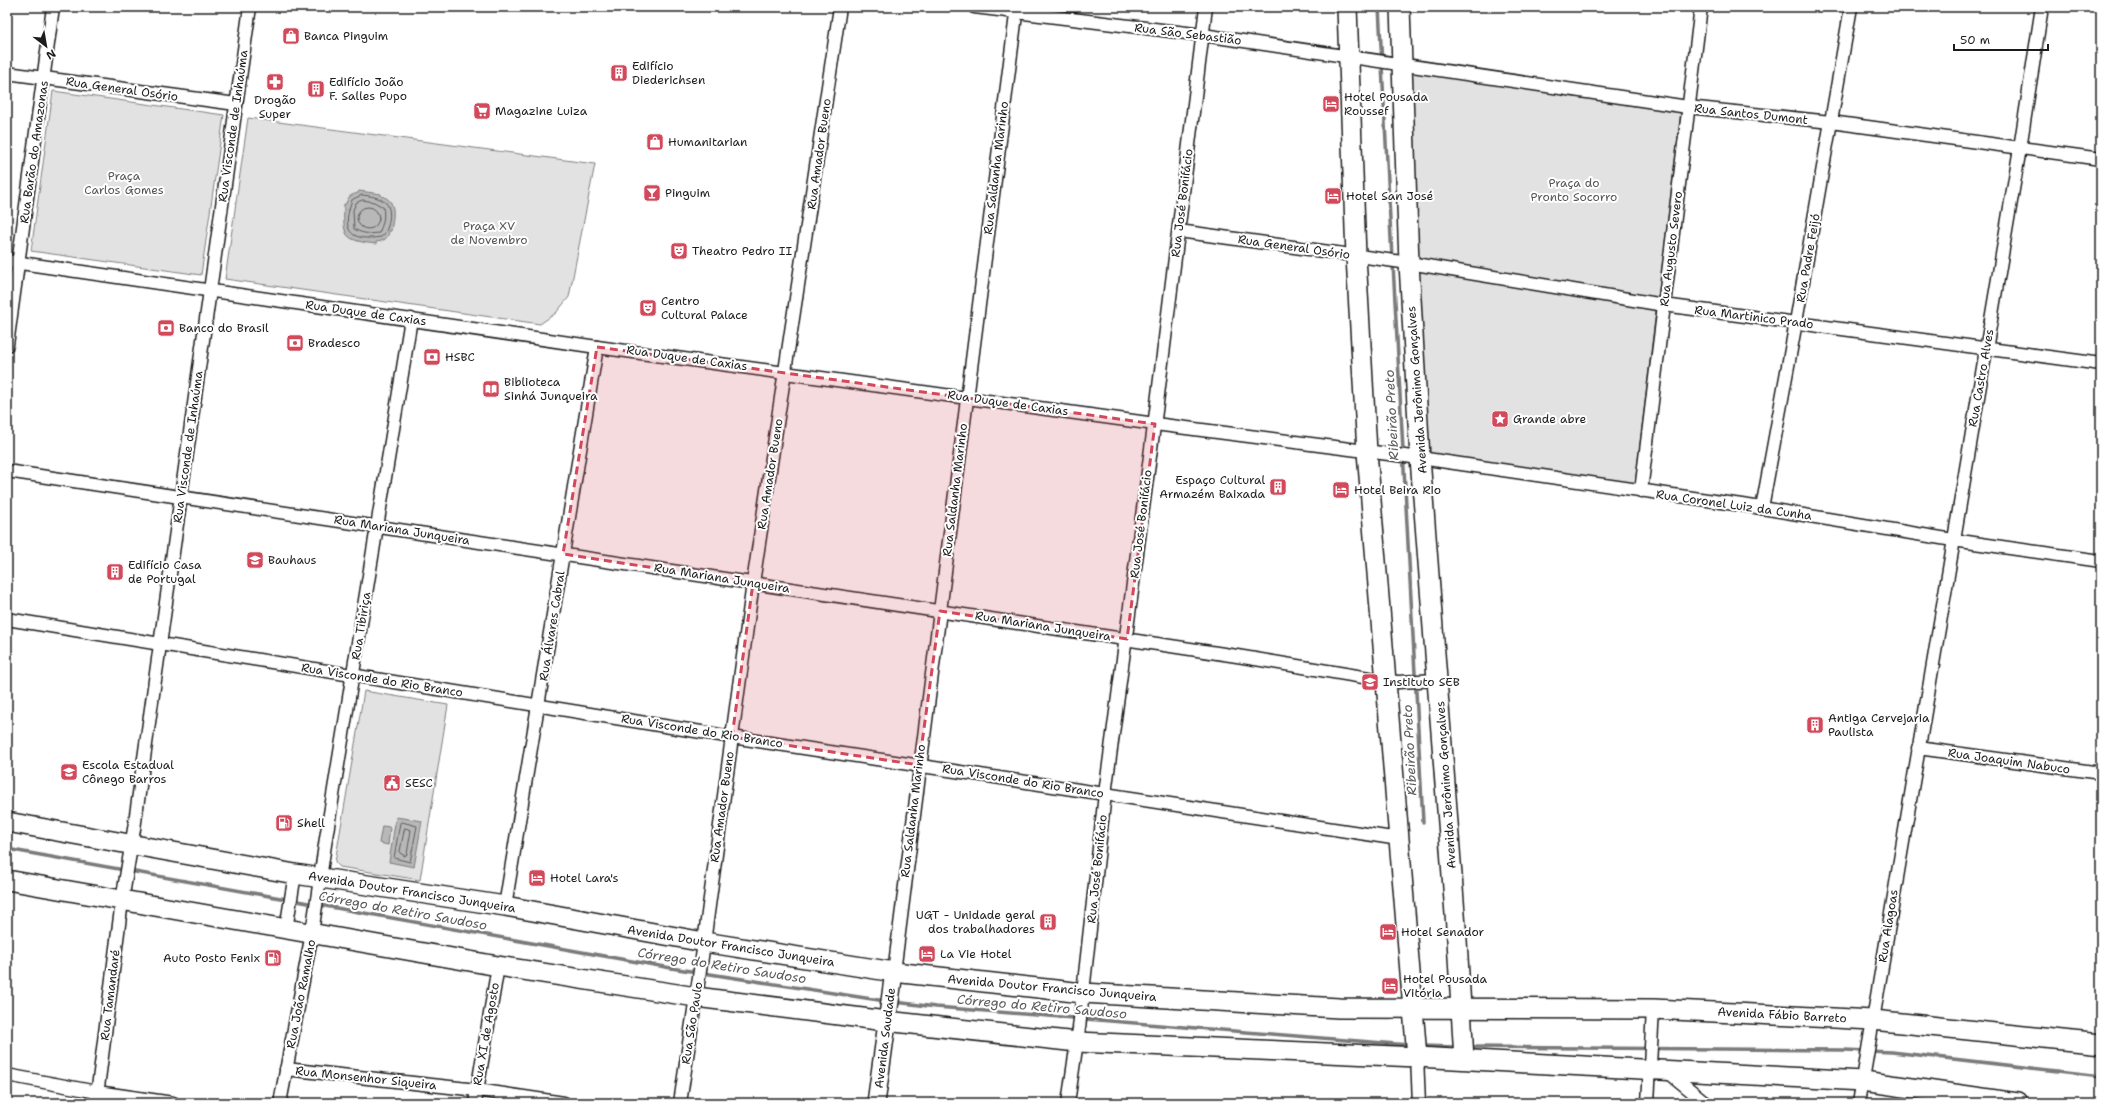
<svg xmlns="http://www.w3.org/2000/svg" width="2108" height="1110" viewBox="0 0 2108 1110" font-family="'Shantell Sans',sans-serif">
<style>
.green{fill:#e2e2e2;stroke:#7f7f7f}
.water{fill:#b8b8b8;stroke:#7a7a7a}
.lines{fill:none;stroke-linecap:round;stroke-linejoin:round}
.shore{stroke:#5a5a5a;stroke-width:1}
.stream{stroke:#7a7a7a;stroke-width:3.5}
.street-casing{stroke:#1c1c1c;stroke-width:15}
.secondary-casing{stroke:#1c1c1c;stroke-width:20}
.primary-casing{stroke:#1c1c1c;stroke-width:22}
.street{stroke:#fff;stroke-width:12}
.secondary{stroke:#fff;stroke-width:17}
.primary{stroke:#fff;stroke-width:19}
.marked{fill:#d1495b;fill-opacity:0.2;stroke:#d1495b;stroke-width:3;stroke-dasharray:8 5;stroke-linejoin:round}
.labels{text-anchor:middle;stroke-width:4;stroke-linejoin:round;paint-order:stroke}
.street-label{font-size:12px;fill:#1c1c1c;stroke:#fff}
.poi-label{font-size:12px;fill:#1c1c1c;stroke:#fff;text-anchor:start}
.park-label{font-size:12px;fill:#575757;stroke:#fff}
.water-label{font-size:13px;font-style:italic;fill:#5a5a5a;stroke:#fff}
</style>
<rect width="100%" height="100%" fill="#fff"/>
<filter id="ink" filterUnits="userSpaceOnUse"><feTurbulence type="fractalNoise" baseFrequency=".025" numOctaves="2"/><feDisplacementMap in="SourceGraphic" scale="8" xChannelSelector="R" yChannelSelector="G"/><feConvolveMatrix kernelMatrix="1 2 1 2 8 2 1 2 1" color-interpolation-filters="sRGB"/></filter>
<g filter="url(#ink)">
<g class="green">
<path d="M 1410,70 L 1681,111 L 1658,299 L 1414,258 Z"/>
<path d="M 53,91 L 224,115 L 201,275 L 31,251 Z"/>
<path d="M 248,118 L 595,164 L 569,297 L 556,313 L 540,324 L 225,279 Z"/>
<path d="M 1415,269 L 1656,310 L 1635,485 L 1427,453 Z"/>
<path d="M 364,691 L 448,705 L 420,880 L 340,867 L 335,862 Z"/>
</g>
<g class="water">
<path d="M 359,191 L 381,194 L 381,196 C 398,200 393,218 391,231 L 389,231 C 388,239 384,241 376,242 L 376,244 C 343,240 343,237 344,204 L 346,204 C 348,196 351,195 358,193 Z"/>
<path d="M 396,817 L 422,821 L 414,867 L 389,862 Z"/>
<path d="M 382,826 L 390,827 L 388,845 L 379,843 Z"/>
</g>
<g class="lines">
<g class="shore">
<path d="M 362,195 C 370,196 380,197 386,203 C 393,210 389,232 381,237 C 349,242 341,230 352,200 Z"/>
<path d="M 363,200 L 374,202 L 383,207 C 385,217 383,224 379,233 C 369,234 363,234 354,229 L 353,210 L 356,203 Z"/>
<circle cx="368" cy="218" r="11"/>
<path d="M 402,822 L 417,826 L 410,862 L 394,858 L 400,823 Z"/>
<path d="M 405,828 L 411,830 L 407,854 L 405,856 L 400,853 Z"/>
</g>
<g class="stream">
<path d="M 1379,7 L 1392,258"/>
<path d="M 1393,264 L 1423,822"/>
<path d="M 7,849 L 671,968 L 885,1001"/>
<path d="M 895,1002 L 936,1007 L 1409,1045"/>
<path d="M 1422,1046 L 1457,1047"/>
<path d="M 1470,1047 L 1844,1050 L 1892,1052 L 2101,1076"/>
</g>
<defs>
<g id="street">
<path d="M 974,7 L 1203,35 L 1688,107 L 1831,122 L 2101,159"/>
<path d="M 7,73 L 236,104"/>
<path d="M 1179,231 L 1409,263 L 1664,305 L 2101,364"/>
<path d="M 7,261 L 597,347 L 1155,424 L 1420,458 L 1762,508 L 1953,540 L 2101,561"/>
<path d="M 7,345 L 53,7"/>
<path d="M 7,471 L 1237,656 L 1387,681 L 1398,682 L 1438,680"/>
<path d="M 1641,491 L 1701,7"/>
<path d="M 1762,508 L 1796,322 L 1851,7"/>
<path d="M 7,619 L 732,737 L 1399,839"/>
<path d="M 1918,748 L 2101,773"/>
<path d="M 505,906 L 597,347"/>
<path d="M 286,929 L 295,874"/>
<path d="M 894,972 L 1017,7"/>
<path d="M 1417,1057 L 1419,1103"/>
<path d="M 286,1069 L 477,1090 L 564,1103"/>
<path d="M 1667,1071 L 1706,1103"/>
<path d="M 7,1075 L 97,1092 L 173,1103"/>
<path d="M 96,1103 L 122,901 L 134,829 L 250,7"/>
<path d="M 280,1103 L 312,933 L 326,838 L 411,319"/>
<path d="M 475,1103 L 498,966"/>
<path d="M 680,1103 L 702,957 L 753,583 L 840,7"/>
<path d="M 1068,1103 L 1079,1028 L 1105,794 L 1156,411 L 1206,7"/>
<path d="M 1648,1103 L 1653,1009"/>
<path d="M 1859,1103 L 2020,148 L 2042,7"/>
</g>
<path id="secondary" d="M 876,1103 L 894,972"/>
<g id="primary">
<path d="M 1347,7 L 1356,256 L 1367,452 L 1417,1057"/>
<path d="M 1400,7 L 1409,263 L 1420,458 L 1457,940 L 1464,1059"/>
<path d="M 7,822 L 295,874 L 505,906 L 704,942 L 894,972 L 1083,993 L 1339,1008 L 1653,1009 L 1873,1020 L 2101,1044"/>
<path d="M 7,880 L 498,966 L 696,997 L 886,1021 L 1077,1042 L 1417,1057 L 1863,1081 L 2017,1103"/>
</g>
</defs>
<use href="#street" class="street-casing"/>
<use href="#secondary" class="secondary-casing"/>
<use href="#primary" class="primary-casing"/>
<use href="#street" class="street"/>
<use href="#secondary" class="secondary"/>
<use href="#primary" class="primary"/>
</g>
</g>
<path class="marked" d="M 597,347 L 1155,424 L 1127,639 L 940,611 L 919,765 L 732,737 L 753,583 L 563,554 Z"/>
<defs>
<symbol id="shop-square" viewBox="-11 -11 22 22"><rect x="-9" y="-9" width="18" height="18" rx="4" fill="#d1495b" stroke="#fff"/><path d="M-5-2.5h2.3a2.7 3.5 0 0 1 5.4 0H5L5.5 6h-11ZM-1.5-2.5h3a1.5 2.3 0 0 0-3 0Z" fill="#fff"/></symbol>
<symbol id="building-square" viewBox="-11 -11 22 22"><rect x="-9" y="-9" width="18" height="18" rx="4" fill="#d1495b" stroke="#fff"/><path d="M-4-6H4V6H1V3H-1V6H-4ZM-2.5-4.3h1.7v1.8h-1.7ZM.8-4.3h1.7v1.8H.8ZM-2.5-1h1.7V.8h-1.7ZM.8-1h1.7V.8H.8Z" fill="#fff"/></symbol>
<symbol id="pharmacy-square" viewBox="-11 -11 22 22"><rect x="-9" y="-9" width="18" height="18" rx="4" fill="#d1495b" stroke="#fff"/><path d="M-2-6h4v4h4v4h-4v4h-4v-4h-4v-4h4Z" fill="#fff"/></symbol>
<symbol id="hotel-square" viewBox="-11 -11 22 22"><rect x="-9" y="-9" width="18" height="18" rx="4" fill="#d1495b" stroke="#fff"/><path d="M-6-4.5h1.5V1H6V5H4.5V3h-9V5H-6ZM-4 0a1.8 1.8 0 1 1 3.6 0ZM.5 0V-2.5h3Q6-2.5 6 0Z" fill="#fff"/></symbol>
<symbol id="supermarket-square" viewBox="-11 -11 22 22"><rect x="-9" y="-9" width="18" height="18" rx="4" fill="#d1495b" stroke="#fff"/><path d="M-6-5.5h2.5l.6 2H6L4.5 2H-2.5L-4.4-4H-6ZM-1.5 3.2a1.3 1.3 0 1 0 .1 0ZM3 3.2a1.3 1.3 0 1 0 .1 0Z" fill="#fff"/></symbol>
<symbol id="bar-square" viewBox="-11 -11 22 22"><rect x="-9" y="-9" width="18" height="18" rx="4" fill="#d1495b" stroke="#fff"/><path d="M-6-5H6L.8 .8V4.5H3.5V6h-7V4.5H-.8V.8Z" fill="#fff"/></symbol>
<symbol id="theatre-square" viewBox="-11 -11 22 22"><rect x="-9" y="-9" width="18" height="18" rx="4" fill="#d1495b" stroke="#fff"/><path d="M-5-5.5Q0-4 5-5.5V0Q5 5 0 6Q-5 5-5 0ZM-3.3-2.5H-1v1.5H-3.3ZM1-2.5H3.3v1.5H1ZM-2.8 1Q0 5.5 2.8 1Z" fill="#fff"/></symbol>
<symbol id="bank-square" viewBox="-11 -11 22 22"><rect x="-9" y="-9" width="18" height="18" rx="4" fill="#d1495b" stroke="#fff"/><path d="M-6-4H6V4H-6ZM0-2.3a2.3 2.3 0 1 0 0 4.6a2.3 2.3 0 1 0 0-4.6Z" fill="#fff"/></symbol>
<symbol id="library-square" viewBox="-11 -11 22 22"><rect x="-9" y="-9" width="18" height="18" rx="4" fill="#d1495b" stroke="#fff"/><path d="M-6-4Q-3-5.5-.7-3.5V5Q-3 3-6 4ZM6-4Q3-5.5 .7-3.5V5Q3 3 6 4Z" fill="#fff"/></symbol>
<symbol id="sight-square" viewBox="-11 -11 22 22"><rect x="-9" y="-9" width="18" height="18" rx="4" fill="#d1495b" stroke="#fff"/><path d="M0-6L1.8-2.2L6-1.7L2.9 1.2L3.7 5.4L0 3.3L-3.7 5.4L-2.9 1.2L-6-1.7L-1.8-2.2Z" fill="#fff"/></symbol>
<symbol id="school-square" viewBox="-11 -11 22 22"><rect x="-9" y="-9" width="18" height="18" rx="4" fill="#d1495b" stroke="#fff"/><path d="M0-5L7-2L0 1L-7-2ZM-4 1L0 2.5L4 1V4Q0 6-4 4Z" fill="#fff"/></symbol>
<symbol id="university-square" viewBox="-11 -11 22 22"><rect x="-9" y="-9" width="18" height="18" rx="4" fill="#d1495b" stroke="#fff"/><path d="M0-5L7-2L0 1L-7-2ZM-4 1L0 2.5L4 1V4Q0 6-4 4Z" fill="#fff"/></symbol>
<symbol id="civic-square" viewBox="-11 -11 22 22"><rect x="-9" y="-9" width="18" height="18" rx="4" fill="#d1495b" stroke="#fff"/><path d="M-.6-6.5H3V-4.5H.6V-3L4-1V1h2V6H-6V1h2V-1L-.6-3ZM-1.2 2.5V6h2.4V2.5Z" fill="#fff"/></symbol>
<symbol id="fuel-square" viewBox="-11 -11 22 22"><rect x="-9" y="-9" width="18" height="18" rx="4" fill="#d1495b" stroke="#fff"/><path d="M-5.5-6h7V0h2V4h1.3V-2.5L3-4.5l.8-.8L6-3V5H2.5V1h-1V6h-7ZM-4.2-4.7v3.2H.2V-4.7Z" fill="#fff"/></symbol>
</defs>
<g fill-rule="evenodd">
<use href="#shop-square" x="281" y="26" width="20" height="20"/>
<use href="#building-square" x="609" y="63" width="20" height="20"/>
<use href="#pharmacy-square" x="265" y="72" width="20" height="20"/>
<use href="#building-square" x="306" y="79" width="20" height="20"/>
<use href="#hotel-square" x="1321" y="94" width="20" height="20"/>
<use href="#supermarket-square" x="472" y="101" width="20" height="20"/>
<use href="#shop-square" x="645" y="132" width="20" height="20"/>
<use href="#bar-square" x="642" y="183" width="20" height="20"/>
<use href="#hotel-square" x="1323" y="186" width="20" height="20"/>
<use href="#theatre-square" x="669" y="241" width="20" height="20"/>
<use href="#theatre-square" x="638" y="298" width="20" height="20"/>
<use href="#bank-square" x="156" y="318" width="20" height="20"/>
<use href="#bank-square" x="285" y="333" width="20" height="20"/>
<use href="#bank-square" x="422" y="347" width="20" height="20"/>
<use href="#library-square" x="481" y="379" width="20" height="20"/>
<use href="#sight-square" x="1490" y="409" width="20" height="20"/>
<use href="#building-square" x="1268" y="477" width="20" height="20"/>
<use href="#hotel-square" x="1331" y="480" width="20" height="20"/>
<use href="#school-square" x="245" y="550" width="20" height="20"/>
<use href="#building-square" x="105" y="562" width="20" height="20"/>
<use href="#university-square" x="1360" y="672" width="20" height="20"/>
<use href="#building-square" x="1805" y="715" width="20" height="20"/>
<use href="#school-square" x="59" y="762" width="20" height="20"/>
<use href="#civic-square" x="382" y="773" width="20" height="20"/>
<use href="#fuel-square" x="274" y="813" width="20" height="20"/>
<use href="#hotel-square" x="527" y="868" width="20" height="20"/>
<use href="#building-square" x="1038" y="912" width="20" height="20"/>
<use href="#hotel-square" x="1378" y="922" width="20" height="20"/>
<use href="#hotel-square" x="917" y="944" width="20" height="20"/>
<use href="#fuel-square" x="263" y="948" width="20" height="20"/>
<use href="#hotel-square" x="1380" y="976" width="20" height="20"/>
</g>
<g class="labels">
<g class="street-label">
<text transform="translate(1188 34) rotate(7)" y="4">Rua São Sebastião</text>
<text transform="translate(122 89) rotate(8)" y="4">Rua General Osório</text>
<text transform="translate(1751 114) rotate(6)" y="4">Rua Santos Dumont</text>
<text transform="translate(233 126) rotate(-82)" y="4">Rua Visconde de Inhaúma</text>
<text transform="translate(34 152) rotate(-82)" y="4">Rua Barão do Amazonas</text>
<text transform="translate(819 154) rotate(-82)" y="4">Rua Amador Bueno</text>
<text transform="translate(996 168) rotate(-83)" y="4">Rua Saldanha Marinho</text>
<text transform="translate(1182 203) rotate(-83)" y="4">Rua José Bonifácio</text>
<text transform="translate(1294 247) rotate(8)" y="4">Rua General Osório</text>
<text transform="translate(1671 249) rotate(-83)" y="4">Rua Augusto Severo</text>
<text transform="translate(1808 258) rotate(-80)" y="4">Rua Padre Feijó</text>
<text transform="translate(366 313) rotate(8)" y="4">Rua Duque de Caxias</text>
<text transform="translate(1754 317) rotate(7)" y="4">Rua Martinico Prado</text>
<text transform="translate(687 358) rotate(8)" y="4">Rua Duque de Caxias</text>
<text transform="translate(1981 378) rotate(-80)" y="4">Rua Castro Alves</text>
<text transform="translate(1417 390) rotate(-94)" y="4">Avenida Jerônimo Gonçalves</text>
<text transform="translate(1008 403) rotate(8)" y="4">Rua Duque de Caxias</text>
<text transform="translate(188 447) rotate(-82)" y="4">Rua Visconde de Inhaúma</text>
<text transform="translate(770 474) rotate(-81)" y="4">Rua Amador Bueno</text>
<text transform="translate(955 490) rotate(-83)" y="4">Rua Saldanha Marinho</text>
<text transform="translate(1734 505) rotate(8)" y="4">Rua Coronel Luiz da Cunha</text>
<text transform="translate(1141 524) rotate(-83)" y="4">Rua José Bonifácio</text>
<text transform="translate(402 530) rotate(9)" y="4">Rua Mariana Junqueira</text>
<text transform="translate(722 578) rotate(9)" y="4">Rua Mariana Junqueira</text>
<text transform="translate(361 626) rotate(-81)" y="4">Rua Tibiriça</text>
<text transform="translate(552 626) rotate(-81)" y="4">Rua Álvares Cabral</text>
<text transform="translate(1043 626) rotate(9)" y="4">Rua Mariana Junqueira</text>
<text transform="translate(382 680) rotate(9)" y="4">Rua Visconde do Rio Branco</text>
<text transform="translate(702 731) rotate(9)" y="4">Rua Visconde do Rio Branco</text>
<text transform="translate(2009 761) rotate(8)" y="4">Rua Joaquim Nabuco</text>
<text transform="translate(1023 781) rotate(9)" y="4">Rua Visconde do Rio Branco</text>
<text transform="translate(1446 785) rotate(-94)" y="4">Avenida Jerônimo Gonçalves</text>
<text transform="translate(722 807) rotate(-82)" y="4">Rua Amador Bueno</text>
<text transform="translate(913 811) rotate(-83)" y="4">Rua Saldanha Marinho</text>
<text transform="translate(1097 869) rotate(-84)" y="4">Rua José Bonifácio</text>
<text transform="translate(412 892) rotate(9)" y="4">Avenida Doutor Francisco Junqueira</text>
<text transform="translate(1888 926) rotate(-81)" y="4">Rua Alagoas</text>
<text transform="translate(731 946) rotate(9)" y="4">Avenida Doutor Francisco Junqueira</text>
<text transform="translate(1052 988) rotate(5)" y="4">Avenida Doutor Francisco Junqueira</text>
<text transform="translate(301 994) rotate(-79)" y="4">Rua João Ramalho</text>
<text transform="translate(110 995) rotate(-83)" y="4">Rua Tamandaré</text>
<text transform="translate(1782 1015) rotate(3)" y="4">Avenida Fábio Barreto</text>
<text transform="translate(692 1023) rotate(-81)" y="4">Rua São Paulo</text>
<text transform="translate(486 1034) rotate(-80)" y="4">Rua XI de Agosto</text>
<text transform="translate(885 1038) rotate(-83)" y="4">Avenida Saudade</text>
<text transform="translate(366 1078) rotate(6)" y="4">Rua Monsenhor Siqueira</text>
</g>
<g class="poi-label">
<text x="304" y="40">Banca Pinguim</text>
<text x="632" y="70">Edifício<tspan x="632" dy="14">Diederichsen</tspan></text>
<text x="329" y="86">Edifício João<tspan x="329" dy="14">F. Salles Pupo</tspan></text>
<text x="1344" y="101">Hotel Pousada<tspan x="1344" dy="14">Roussef</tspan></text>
<text x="275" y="104" text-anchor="middle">Drogão<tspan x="275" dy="14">Super</tspan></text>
<text x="495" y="115">Magazine Luiza</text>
<text x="668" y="146">Humanitarian</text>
<text x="665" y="197">Pinguim</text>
<text x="1346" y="200">Hotel San José</text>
<text x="692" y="255">Theatro Pedro II</text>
<text x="661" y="305">Centro<tspan x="661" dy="14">Cultural Palace</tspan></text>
<text x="179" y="332">Banco do Brasil</text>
<text x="308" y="347">Bradesco</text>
<text x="445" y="361">HSBC</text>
<text x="504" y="386">Biblioteca<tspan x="504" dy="14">Sinhá Junqueira</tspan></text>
<text x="1513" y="423">Grande abre</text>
<text x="1265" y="484" text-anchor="end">Espaço Cultural<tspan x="1265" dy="14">Armazém Baixada</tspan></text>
<text x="1354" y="494">Hotel Beira Rio</text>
<text x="268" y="564">Bauhaus</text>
<text x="128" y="569">Edifício Casa<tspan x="128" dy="14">de Portugal</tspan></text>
<text x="1383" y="686">Instituto SEB</text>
<text x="1828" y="722">Antiga Cervejaria<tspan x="1828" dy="14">Paulista</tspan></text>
<text x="82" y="769">Escola Estadual<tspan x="82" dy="14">Cônego Barros</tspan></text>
<text x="405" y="787">SESC</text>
<text x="297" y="827">Shell</text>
<text x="550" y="882">Hotel Lara's</text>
<text x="1035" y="919" text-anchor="end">UGT - Unidade geral<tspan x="1035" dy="14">dos trabalhadores</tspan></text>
<text x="1401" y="936">Hotel Senador</text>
<text x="940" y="958">La Vie Hotel</text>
<text x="260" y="962" text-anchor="end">Auto Posto Fenix</text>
<text x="1403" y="983">Hotel Pousada<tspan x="1403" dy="14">Vitória</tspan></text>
</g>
<g class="park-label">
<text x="124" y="180">Praça<tspan x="124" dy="14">Carlos Gomes</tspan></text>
<text x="1574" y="187">Praça do<tspan x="1574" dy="14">Pronto Socorro</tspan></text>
<text x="489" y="230">Praça XV<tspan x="489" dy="14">de Novembro</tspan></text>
</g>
<g class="water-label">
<text transform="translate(1391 415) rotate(-93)" y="5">Ribeirão Preto</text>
<text transform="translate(1409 750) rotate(-93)" y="5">Ribeirão Preto</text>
<text transform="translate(403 910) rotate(10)" y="5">Córrego do Retiro Saudoso</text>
<text transform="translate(722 965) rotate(9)" y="5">Córrego do Retiro Saudoso</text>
<text transform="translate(1042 1006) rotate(5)" y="5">Córrego do Retiro Saudoso</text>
</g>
</g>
<rect width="2108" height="1110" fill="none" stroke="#fff" stroke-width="24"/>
<rect x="12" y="12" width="2084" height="1086" fill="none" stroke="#1c1c1c" stroke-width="1.5" filter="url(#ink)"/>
<g transform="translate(46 46) rotate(149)" stroke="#ffffff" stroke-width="3" paint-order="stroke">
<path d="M0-3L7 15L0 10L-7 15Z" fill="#1c1c1c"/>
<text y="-6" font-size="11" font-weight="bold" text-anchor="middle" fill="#1c1c1c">N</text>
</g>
<path d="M1954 44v6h94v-6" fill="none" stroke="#1c1c1c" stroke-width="2"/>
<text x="1960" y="44" font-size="12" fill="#1c1c1c" stroke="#ffffff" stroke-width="3" paint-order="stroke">50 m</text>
</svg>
